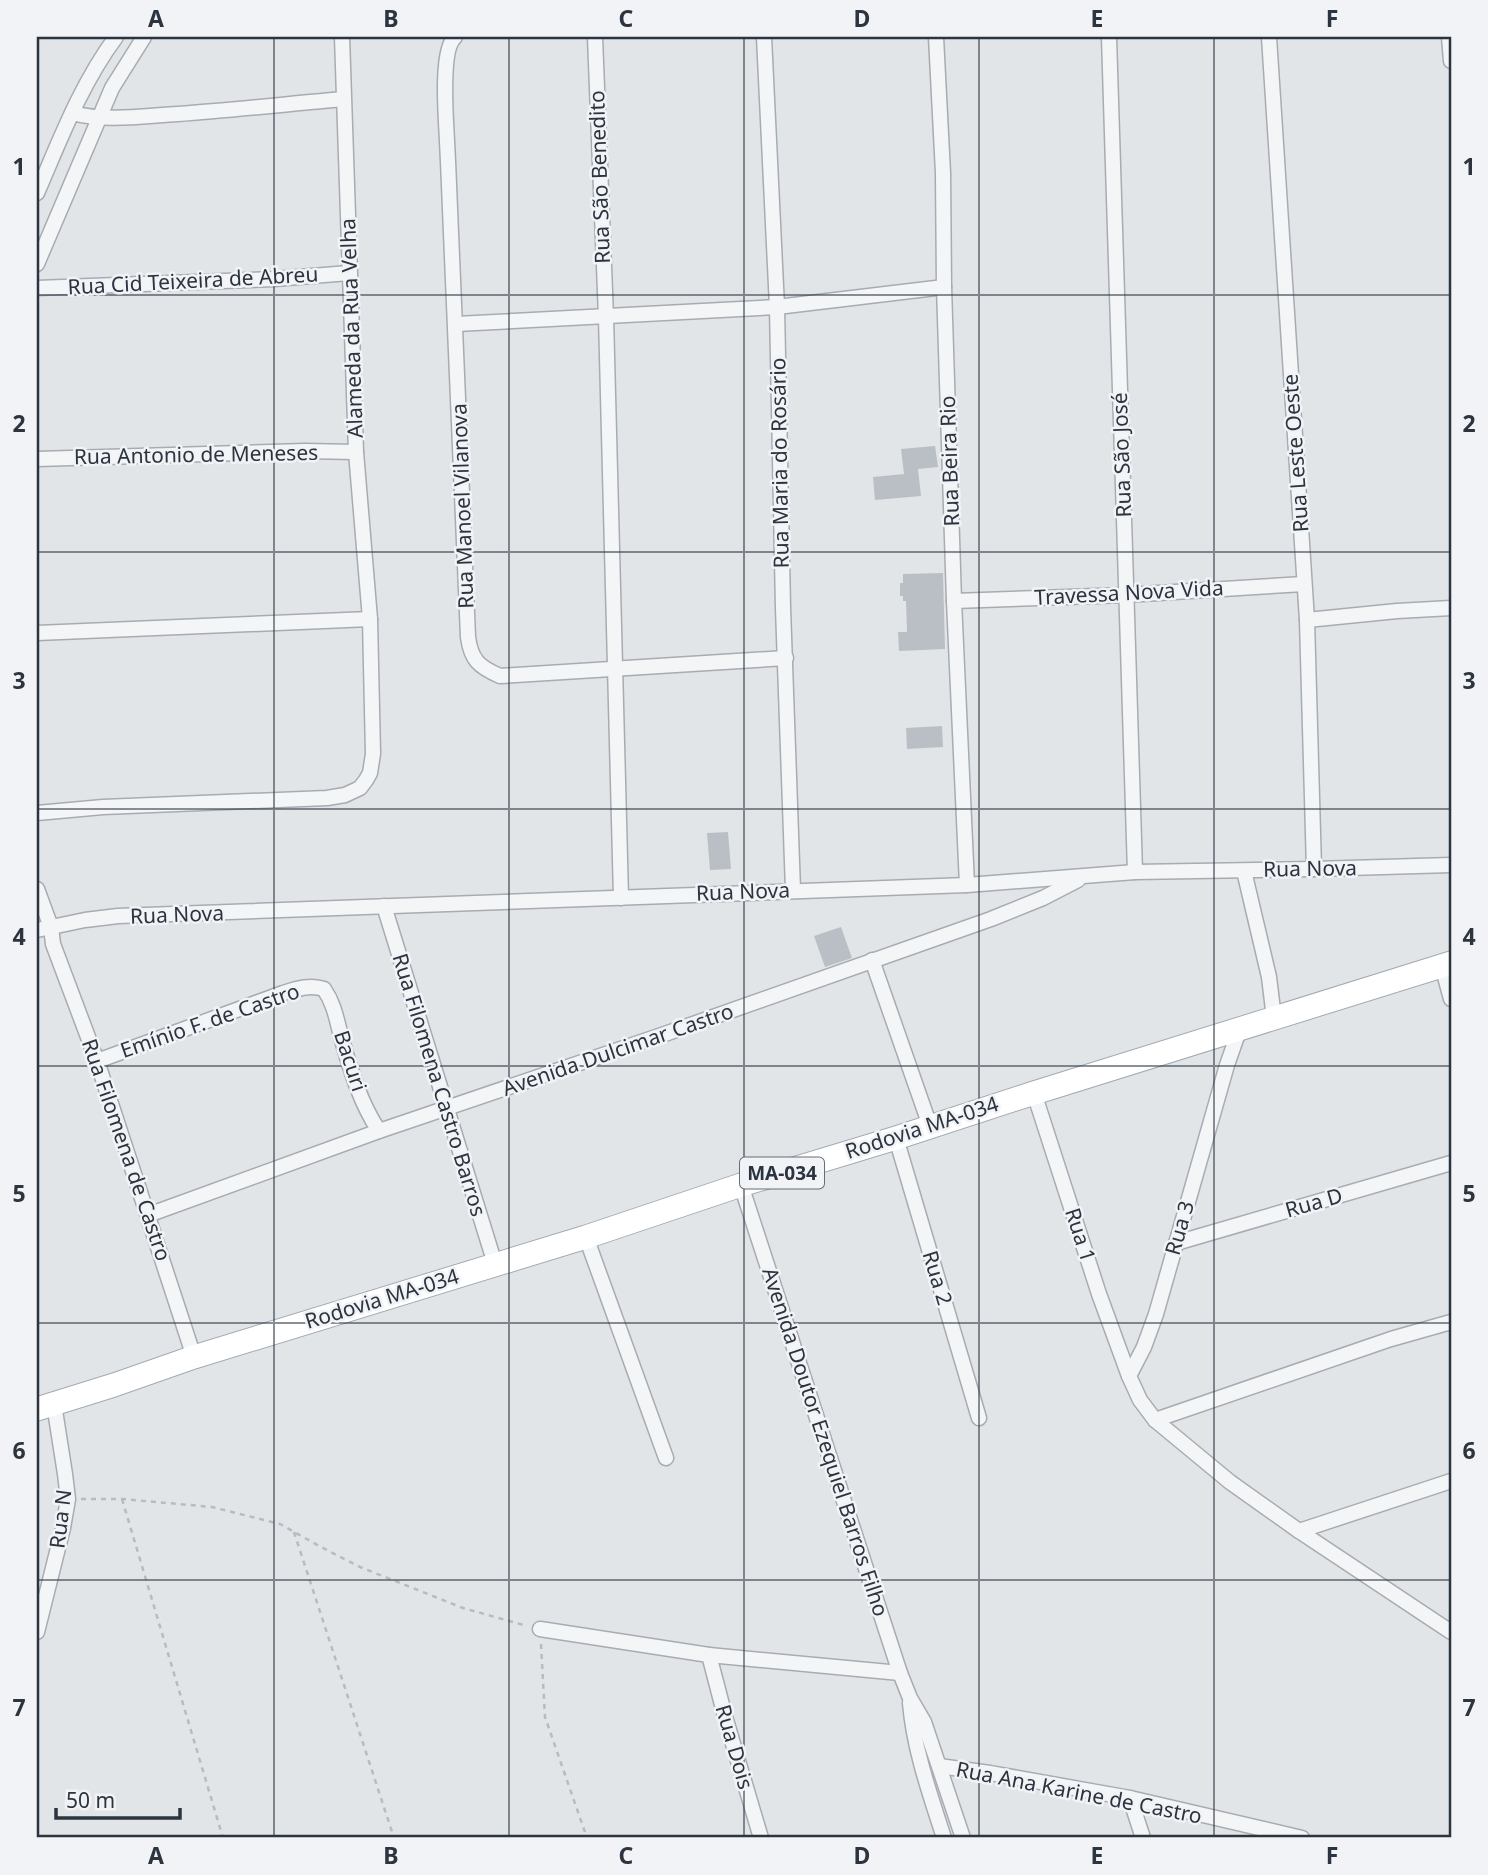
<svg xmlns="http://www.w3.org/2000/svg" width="1488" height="1875" viewBox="0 0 1488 1875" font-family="'Noto Sans',sans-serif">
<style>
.building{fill:#b9bfc5}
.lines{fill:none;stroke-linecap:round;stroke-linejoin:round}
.minor-casing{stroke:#a7acb2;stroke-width:17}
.primary-casing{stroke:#a2aab3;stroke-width:25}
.path{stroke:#b8bbc0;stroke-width:2.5;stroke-dasharray:5 5;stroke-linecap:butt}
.minor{stroke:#f4f5f7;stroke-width:14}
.primary{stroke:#fff;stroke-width:23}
.grid{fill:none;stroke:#2b343f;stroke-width:2;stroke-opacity:0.55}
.labels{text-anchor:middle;stroke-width:5;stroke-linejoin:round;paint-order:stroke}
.shield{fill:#f1f3f6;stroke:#666d76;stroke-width:2}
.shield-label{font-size:19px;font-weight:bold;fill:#2b343f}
.street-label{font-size:21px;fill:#2b343f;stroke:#f1f3f6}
.neatline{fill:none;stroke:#2b343f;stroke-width:2.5}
.grid-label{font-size:23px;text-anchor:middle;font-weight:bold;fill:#2b343f}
</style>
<rect width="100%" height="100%" fill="#e1e5e8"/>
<g class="building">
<path d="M 935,446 L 938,467 L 918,469 L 921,496 L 875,500 L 873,477 L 904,474 L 901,449 Z"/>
<path d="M 943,573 L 945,649 L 899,651 L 898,632 L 907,632 L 906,601 L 903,601 L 903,596 L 900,596 L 900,583 L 903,583 L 903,574 Z"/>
<path d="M 942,726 L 943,747 L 907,749 L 906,728 Z"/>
<path d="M 728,832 L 731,869 L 710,870 L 707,833 Z"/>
<path d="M 841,927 L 852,958 L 825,967 L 814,936 Z"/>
</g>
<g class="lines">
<defs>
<g id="minor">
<path d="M 455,37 C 440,50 446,119 447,141 C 455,306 462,471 468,637 C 471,660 479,667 500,676 L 786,658"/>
<path d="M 595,37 L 606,317 L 621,898"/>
<path d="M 764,37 L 777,307 L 783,608 L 793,890"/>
<path d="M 936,37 L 943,173 L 944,287 L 954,601 L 967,885"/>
<path d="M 1109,37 L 1135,872"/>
<path d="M 1269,37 L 1307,620 L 1314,869"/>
<path d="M 1449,37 L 1451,61"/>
<path d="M 72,113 C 106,122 143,116 178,114 C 233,110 288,104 343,99"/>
<path d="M 37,193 C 60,140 81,84 116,37"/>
<path d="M 37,264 L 112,88 L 144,37"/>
<path d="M 37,288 L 274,279 L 349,273"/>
<path d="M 456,324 L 777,307 L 944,287"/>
<path d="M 37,459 L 305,451 L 356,452"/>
<path d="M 954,601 L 1126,595 L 1304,584"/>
<path d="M 1307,620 L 1397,611 L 1451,608"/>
<path d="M 37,633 L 370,619"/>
<path d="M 37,813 L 103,807 L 327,798 L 345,795 L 360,788 L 366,780 L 370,773 L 373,754 L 370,619 L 356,452 L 342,37"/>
<path d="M 1244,871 L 1269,977 L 1274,1018"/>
<path d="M 37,889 L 51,927 L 53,944 L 97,1061 L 194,1357"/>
<path d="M 384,906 L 495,1264"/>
<path d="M 37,930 L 85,920 L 118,916 L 967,885 L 1135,872 L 1314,869 L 1451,865"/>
<path d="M 872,960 L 930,1126"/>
<path d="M 1442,966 L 1451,999"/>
<path d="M 1240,1028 L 1227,1065 L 1156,1314 L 1144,1347 L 1129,1376 L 1140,1400 L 1155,1420 L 1230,1482 L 1299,1531 L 1451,1632"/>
<path d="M 97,1061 L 283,993 C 296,989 311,984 324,989 C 335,1005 337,1022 342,1040 C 351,1072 361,1104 379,1131"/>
<path d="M 1034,1093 L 1099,1294 L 1129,1376"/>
<path d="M 896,1138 L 979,1418"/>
<path d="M 741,1185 L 900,1673 L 910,1698 L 924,1722 L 963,1838"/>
<path d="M 148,1215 L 379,1131 L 662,1035 L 991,919 L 1043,898 L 1078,880"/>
<path d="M 586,1237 L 666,1458"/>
<path d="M 1176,1243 L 1451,1163"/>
<path d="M 1155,1420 L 1391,1339 L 1451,1322"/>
<path d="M 1299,1531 L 1451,1481"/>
<path d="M 540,1629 L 709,1655 L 900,1673"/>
<path d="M 37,1632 L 63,1528 L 68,1499 L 65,1474 L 54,1404"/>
<path d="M 709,1655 L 726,1720 L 761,1838"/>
<path d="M 910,1703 C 914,1750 930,1794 944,1838"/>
<path d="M 939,1766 L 990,1773 L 1130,1798 L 1302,1838"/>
<path d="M 1130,1798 L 1143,1838"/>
</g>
<path id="primary" d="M 37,1409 L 114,1385 L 194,1357 L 586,1237 L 741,1185 L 896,1138 L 1034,1093 L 1451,963"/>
</defs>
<use href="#minor" class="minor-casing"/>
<use href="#primary" class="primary-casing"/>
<g class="path">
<path d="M 81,1499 L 122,1499 L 212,1507 L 280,1524 L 321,1547 L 360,1567 L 463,1608 L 527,1626"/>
<path d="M 122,1499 L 223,1838"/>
<path d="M 294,1532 L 394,1838"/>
<path d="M 541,1644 L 545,1717 L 587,1838"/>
</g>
<use href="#minor" class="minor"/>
<use href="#primary" class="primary"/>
</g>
<path class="grid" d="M 274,37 L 274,1838M 509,37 L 509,1838M 744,37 L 744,1838M 979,37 L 979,1838M 1214,37 L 1214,1838M 37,295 L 1451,295M 37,552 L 1451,552M 37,809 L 1451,809M 37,1066 L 1451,1066M 37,1323 L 1451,1323M 37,1580 L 1451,1580"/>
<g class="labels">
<rect class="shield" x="740" y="1157.5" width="84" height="31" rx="5"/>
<g class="shield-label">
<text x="782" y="1180">MA-034</text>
</g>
<g class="street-label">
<text transform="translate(600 177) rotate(-92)" y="7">Rua São Benedito</text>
<text transform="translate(193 281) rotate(-3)" y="7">Rua Cid Teixeira de Abreu</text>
<text transform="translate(352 328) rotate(-92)" y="7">Alameda da Rua Velha</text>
<text transform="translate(1296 453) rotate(-94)" y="7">Rua Leste Oeste</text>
<text transform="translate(196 455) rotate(-1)" y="7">Rua Antonio de Meneses</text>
<text transform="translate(1122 455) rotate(-92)" y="7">Rua São José</text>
<text transform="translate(950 461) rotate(-92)" y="7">Rua Beira Rio</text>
<text transform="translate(780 463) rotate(-91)" y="7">Rua Maria do Rosário</text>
<text transform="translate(463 506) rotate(-92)" y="7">Rua Manoel Vilanova</text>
<text transform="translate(1129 593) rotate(-3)" y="7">Travessa Nova Vida</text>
<text transform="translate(1310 869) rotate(-1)" y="7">Rua Nova</text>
<text transform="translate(743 892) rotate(-2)" y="7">Rua Nova</text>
<text transform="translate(177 915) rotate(-2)" y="7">Rua Nova</text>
<text transform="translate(210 1021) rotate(-19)" y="7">Emínio F. de Castro</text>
<text transform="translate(618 1050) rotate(-19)" y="7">Avenida Dulcimar Castro</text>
<text transform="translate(350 1061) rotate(72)" y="7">Bacuri</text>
<text transform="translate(439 1085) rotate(73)" y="7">Rua Filomena Castro Barros</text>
<text transform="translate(922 1128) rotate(-18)" y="7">Rodovia MA-034</text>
<text transform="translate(126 1150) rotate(71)" y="7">Rua Filomena de Castro</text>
<text transform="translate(1314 1203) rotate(-16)" y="7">Rua D</text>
<text transform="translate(1180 1228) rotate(-74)" y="7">Rua 3</text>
<text transform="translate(1080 1235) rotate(72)" y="7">Rua 1</text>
<text transform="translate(937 1278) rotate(73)" y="7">Rua 2</text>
<text transform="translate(382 1299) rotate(-17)" y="7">Rodovia MA-034</text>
<text transform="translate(825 1442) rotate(72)" y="7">Avenida Doutor Ezequiel Barros Filho</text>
<text transform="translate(61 1519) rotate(-83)" y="7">Rua N</text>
<text transform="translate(734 1747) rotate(74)" y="7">Rua Dois</text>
<text transform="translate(1079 1793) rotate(11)" y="7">Rua Ana Karine de Castro</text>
</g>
</g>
<rect width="1488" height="1875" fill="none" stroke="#f1f3f6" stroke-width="77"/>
<path d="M56 1808v10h124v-10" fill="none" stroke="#2b343f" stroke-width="3.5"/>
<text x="66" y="1808" font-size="21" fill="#2b343f" stroke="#f1f3f6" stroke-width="5" paint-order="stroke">50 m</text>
<rect x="38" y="38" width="1412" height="1798" class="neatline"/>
<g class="grid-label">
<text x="156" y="27">A</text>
<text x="391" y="27">B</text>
<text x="626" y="27">C</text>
<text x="862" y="27">D</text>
<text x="1097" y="27">E</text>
<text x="1332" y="27">F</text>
<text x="19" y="175">1</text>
<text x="1469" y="175">1</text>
<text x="19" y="432">2</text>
<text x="1469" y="432">2</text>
<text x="19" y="689">3</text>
<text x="1469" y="689">3</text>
<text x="19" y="945">4</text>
<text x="1469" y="945">4</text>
<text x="19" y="1202">5</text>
<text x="1469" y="1202">5</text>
<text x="19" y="1459">6</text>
<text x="1469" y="1459">6</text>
<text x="19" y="1716">7</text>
<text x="1469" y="1716">7</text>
<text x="156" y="1864">A</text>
<text x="391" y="1864">B</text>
<text x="626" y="1864">C</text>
<text x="862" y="1864">D</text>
<text x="1097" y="1864">E</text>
<text x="1332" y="1864">F</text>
</g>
</svg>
